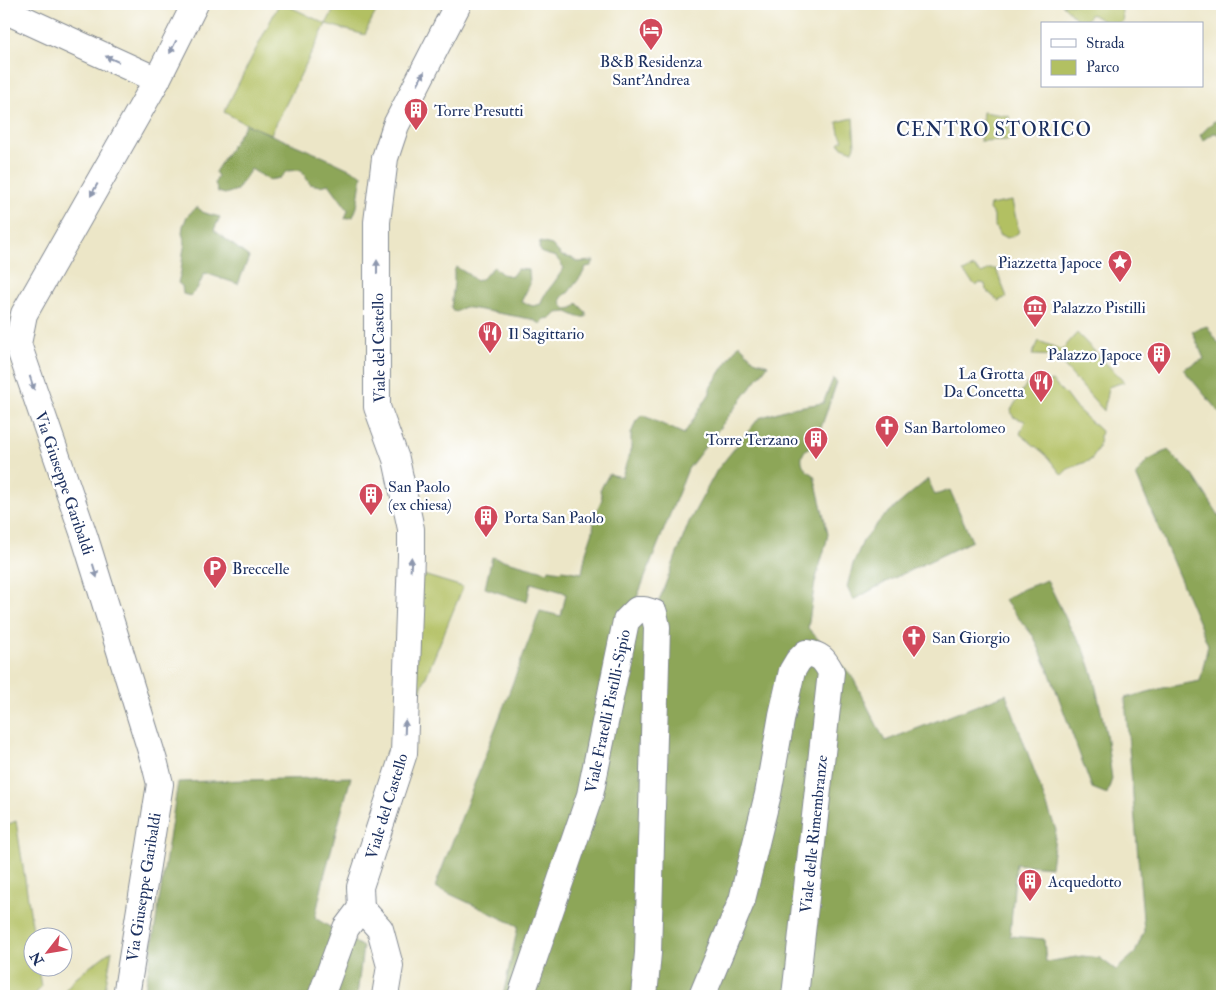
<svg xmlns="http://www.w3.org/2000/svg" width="1226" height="1000" viewBox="0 0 1226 1000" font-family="'IM FELL Double Pica',serif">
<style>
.green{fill:#b2c062;stroke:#667860}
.forest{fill:#8da658;stroke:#546a5b}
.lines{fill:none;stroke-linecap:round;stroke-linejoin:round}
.minor-casing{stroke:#848a92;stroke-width:28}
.minor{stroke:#fff;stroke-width:26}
.oneway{fill:#8d97ae}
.labels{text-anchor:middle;stroke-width:4.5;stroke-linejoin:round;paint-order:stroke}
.poi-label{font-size:16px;fill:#1b2f5e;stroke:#fff;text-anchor:start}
.street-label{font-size:16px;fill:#1b2f5e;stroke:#fff}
.quarter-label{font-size:19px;letter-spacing:1px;fill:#1b2f5e;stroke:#fff}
</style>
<rect width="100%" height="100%" fill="#fff"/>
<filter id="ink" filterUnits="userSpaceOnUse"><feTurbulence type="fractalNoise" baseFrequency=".02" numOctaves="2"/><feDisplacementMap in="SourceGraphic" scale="10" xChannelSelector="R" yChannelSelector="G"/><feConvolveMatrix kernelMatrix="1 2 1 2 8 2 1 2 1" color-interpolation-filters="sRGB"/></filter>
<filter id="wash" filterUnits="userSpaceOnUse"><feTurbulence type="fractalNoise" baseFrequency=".0096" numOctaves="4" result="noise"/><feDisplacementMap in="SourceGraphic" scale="20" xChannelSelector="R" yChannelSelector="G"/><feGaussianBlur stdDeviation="1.12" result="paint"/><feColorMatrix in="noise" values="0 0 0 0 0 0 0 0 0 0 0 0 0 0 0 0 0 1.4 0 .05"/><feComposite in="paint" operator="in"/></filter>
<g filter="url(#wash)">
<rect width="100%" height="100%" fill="#ece6c7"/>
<g class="green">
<path d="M 279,4 L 284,4 L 326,24 L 337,4 L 340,4 L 352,10 L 356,4 L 380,4 L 368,27 L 365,35 L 326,24 L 271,134 L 246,124 L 224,112 Z"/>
<path d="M 1062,4 L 1121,4 L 1123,21 L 1120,24 L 1108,24 L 1091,14 L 1084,24 L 1081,24 Z"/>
<path d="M 983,112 L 1009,116 L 1010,140 L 980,141 Z"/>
<path d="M 853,118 L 855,146 L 853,151 L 842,147 L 839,143 L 843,140 L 839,133 L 837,122 Z"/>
<path d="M 1012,201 L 1019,232 L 1015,235 L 1007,238 L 1004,236 L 1000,236 L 994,224 L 994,216 L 989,209 L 990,205 Z"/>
<path d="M 974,267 L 982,274 L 989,269 L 996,269 L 1007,297 L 998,301 L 986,290 L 985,284 L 980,283 L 976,286 L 963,272 Z"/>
<path d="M 1077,333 L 1124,382 L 1108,387 L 1104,411 L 1055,356 L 1032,355 L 1039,341 L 1062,350 Z"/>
<path d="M 1052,381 L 1065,394 L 1074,406 L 1101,431 L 1098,448 L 1091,460 L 1068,469 L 1062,475 L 1045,454 L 1020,434 L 1025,421 L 1013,417 L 1011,410 L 1027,383 L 1039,385 Z"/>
<path d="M 420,574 L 463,587 L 414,706 Z"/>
<path d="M 16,821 L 34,937 L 32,938 L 32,968 L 38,968 L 41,987 L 34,996 L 4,996 L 4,826 Z"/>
<path d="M 112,950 L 104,996 L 60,996 L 76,977 Z"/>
</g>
<g class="forest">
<path d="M 1222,117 L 1222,139 L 1219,134 L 1214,133 L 1203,141 L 1200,135 L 1214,121 L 1220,122 Z"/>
<path d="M 246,124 L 324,157 L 362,175 L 357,207 L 353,217 L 345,219 L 348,210 L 329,184 L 320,186 L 310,184 L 301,170 L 287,171 L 280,178 L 269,180 L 251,169 L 237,190 L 225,194 L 218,192 L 215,183 L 218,176 L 215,172 Z"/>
<path d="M 197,207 L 204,213 L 220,217 L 214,230 L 249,257 L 238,284 L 205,273 L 197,289 L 190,296 L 183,294 L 182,286 L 178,283 L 181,271 L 183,253 L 185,243 L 182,233 L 183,226 L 187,216 Z"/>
<path d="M 540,242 L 552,245 L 562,256 L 572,258 L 577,262 L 594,261 L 591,266 L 586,267 L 582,275 L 568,293 L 565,294 L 561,299 L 562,305 L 566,309 L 573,308 L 577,303 L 586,312 L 586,317 L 578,317 L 567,312 L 557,313 L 552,318 L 544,319 L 541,324 L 531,319 L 464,307 L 456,312 L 451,308 L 454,283 L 454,272 L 456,267 L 468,274 L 476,281 C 487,277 486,273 494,267 L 502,274 L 512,276 L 517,269 L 529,270 L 530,284 L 521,302 L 533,306 L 541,304 C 542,297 545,295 549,289 C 555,282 559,275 564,268 L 556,257 L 542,253 L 539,248 Z"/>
<path d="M 1207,326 L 1219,344 L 1222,342 L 1222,416 L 1183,369 L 1204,359 L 1192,331 Z"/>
<path d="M 739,344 L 754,360 L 768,365 L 688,469 L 634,605 L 657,606 L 689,522 L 717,470 L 759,418 L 791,408 L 823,403 L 833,379 L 837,382 L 815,445 C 813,446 809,447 808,448 C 797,456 802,470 813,474 L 814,475 L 828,534 L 826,544 L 815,582 L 808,628 L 852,676 L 885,741 L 1006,694 L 1056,830 L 1051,867 L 1016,864 L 1010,936 L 1044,939 L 1046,962 L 1082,956 L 1100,958 L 1116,970 L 1135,953 L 1144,931 L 1125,698 L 1163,688 L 1200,681 L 1208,645 L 1136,475 L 1147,461 L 1168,450 L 1193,475 L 1222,520 L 1222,996 L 503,996 L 518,926 L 435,887 L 540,611 L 561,616 L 566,594 L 563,592 L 531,583 L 527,602 L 485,588 L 492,557 L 548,572 L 549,569 L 561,571 L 562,570 L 582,573 L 586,552 L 593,531 L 594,517 L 602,499 L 600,490 L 609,474 L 622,477 L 631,448 L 631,434 L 636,421 L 642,415 L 684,434 L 710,393 L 710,388 Z"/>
<path d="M 928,479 L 935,495 L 950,490 L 972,541 L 892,579 L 853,600 L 847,587 L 853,564 L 863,541 L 881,519 Z"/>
<path d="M 1047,580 L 1071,629 L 1083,646 L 1093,675 L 1106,733 L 1112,779 L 1107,794 L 1092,788 L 1050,674 L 1034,637 L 1004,600 L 1023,589 Z"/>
<path d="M 351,777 L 325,873 L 315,918 L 363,947 L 357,996 L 144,996 L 178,782 Z"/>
</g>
</g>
<g filter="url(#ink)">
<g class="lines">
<defs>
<g id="minor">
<path d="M 4,10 L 157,80"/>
<path d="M 361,908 L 360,887 L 404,753 L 411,556 L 411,529 L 396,459 L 377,407 L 377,222 L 385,158 L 396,125 L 458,4"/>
<path d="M 126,996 L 160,784 L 155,764 L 85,538 L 18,344 L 24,314 L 157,80 L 195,4"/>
<path d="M 321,996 L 346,928 L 361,908 L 380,929 L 390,966 L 385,996"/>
<path d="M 521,996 L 590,795 L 626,621 L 637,610 L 644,610 L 654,613 L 657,627 L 648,953 L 644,996"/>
<path d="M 702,996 L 742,900 L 768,794 L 782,715 L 792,671 L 798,661 L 806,653 C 821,655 824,659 831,672 L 795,996"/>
</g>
</defs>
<use href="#minor" class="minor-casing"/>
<use href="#minor" class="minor"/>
</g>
<defs><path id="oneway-solid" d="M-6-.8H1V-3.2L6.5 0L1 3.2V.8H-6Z" transform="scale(1.25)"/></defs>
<g class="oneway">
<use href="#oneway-solid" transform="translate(173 47) rotate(117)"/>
<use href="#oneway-solid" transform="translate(112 59) rotate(-156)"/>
<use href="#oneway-solid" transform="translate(421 78) rotate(-62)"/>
<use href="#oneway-solid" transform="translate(94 190) rotate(119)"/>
<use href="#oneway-solid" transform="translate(377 267) rotate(-90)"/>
<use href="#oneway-solid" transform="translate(32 383) rotate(72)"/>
<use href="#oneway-solid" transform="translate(411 564) rotate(-87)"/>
<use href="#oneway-solid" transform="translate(95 571) rotate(73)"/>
<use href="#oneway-solid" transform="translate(405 727) rotate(-88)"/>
</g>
</g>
<defs>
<symbol id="hotel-pin" viewBox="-11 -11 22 30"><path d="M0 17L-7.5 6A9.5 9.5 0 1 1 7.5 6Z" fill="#d1495b" stroke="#fff"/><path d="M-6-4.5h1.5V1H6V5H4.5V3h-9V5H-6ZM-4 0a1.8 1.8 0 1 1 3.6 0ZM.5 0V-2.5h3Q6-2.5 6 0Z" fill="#fff"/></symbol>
<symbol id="building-pin" viewBox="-11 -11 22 30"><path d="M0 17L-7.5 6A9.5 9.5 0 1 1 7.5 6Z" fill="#d1495b" stroke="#fff"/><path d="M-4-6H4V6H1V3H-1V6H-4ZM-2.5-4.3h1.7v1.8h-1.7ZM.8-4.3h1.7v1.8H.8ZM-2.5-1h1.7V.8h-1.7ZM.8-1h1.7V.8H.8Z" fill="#fff"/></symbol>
<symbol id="sight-pin" viewBox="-11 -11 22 30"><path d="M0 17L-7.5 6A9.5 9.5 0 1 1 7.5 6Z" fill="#d1495b" stroke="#fff"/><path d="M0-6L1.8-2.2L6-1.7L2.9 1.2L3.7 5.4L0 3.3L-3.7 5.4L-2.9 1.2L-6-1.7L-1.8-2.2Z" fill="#fff"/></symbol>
<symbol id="museum-pin" viewBox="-11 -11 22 30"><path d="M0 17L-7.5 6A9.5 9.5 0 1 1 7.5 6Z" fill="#d1495b" stroke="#fff"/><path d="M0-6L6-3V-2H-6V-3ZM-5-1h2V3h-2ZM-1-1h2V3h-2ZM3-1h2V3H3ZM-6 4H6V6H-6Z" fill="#fff"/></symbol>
<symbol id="restaurant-pin" viewBox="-11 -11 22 30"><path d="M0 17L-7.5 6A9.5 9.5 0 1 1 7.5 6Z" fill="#d1495b" stroke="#fff"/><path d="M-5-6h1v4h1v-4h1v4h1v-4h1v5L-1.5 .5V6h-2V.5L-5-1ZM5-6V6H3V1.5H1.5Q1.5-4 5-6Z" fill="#fff"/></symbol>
<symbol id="church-pin" viewBox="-11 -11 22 30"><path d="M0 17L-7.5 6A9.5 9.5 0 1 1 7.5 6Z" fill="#d1495b" stroke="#fff"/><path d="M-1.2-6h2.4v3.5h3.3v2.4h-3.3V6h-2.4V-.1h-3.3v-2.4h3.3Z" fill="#fff"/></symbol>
<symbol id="parking-pin" viewBox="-11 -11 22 30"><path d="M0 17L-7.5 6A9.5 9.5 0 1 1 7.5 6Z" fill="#d1495b" stroke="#fff"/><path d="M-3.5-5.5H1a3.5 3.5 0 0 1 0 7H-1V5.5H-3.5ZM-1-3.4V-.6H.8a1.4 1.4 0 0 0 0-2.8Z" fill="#fff"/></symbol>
</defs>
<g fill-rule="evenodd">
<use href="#hotel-pin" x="637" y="16" width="28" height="38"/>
<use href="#building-pin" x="402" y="96" width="28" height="38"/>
<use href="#sight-pin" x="1106" y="248" width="28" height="38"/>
<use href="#museum-pin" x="1021" y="293" width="28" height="38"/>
<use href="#restaurant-pin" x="476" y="319" width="28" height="38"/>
<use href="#building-pin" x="1145" y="340" width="28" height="38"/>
<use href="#restaurant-pin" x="1027" y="368" width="28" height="38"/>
<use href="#church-pin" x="873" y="413" width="28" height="38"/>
<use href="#building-pin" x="802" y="425" width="28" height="38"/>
<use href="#building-pin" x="357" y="481" width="28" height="38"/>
<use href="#building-pin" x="472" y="503" width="28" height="38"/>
<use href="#parking-pin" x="201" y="554" width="28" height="38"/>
<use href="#church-pin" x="900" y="623" width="28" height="38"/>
<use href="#building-pin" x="1016" y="867" width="28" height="38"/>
</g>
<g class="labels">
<g class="poi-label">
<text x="651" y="67" text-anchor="middle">B&amp;B Residenza<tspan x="651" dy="18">Sant'Andrea</tspan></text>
<text x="434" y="116">Torre Presutti</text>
<text x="1102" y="268" text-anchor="end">Piazzetta Japoce</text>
<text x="1052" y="313">Palazzo Pistilli</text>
<text x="508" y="339">Il Sagittario</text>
<text x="1142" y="360" text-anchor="end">Palazzo Japoce</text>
<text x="1024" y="379" text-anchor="end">La Grotta<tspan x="1024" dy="18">Da Concetta</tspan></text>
<text x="904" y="433">San Bartolomeo</text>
<text x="798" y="445" text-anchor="end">Torre Terzano</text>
<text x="388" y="492">San Paolo<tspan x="388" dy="18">(ex chiesa)</tspan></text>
<text x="504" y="523">Porta San Paolo</text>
<text x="232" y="574">Breccelle</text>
<text x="932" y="643">San Giorgio</text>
<text x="1048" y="887">Acquedotto</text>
</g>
<g class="street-label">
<text transform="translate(378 348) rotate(-91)" y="6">Viale del Castello</text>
<text transform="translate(65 483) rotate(71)" y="6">Via Giuseppe Garibaldi</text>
<text transform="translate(607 711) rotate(-78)" y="6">Viale Fratelli Pistilli-Sipio</text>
<text transform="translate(386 806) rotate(-73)" y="6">Viale del Castello</text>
<text transform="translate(813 834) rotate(-84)" y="6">Viale delle Rimembranze</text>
<text transform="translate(143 887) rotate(-81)" y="6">Via Giuseppe Garibaldi</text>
</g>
<g class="quarter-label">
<text x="994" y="136">CENTRO STORICO</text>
</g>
</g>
<rect width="1226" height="1000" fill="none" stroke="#fff" stroke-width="20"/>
<rect x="1041" y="22" width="162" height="65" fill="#ffffff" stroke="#a4acbf"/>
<rect x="1051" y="39" width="25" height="8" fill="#ffffff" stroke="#a4acbf"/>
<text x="1086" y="48" font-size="15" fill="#1b2f5e">Strada</text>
<rect x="1051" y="60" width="25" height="15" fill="#b2c062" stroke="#a4acbf"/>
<text x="1086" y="72" font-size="15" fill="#1b2f5e">Parco</text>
<g transform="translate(48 952) rotate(239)"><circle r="24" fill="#ffffff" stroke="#a4acbf"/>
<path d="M0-4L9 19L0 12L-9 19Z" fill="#d1495b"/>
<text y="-8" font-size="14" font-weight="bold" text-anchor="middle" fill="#1b2f5e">N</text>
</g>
</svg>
